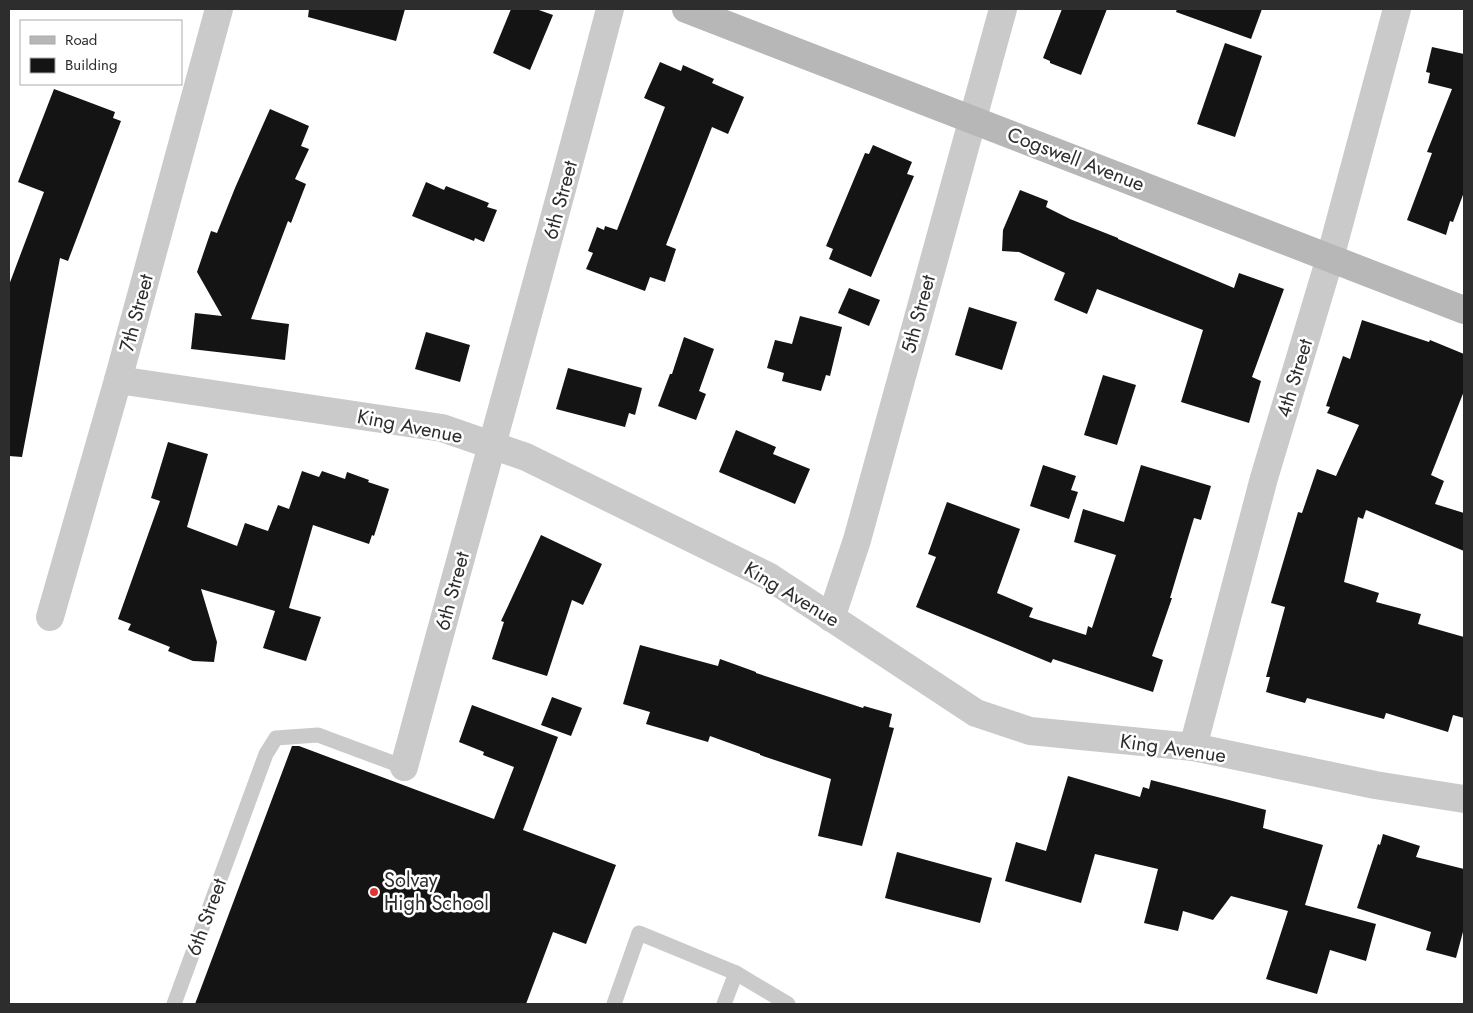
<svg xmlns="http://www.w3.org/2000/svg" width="1473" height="1013" viewBox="0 0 1473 1013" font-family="Jost,sans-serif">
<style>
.building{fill:#141414}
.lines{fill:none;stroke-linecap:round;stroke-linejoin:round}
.lane{stroke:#cacaca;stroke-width:15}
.street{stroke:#cacaca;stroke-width:28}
.secondary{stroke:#b7b7b7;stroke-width:28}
.poi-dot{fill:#e03334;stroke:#fff;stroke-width:2}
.labels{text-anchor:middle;stroke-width:5;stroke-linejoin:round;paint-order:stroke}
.street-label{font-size:20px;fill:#2d2d2d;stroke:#fff}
.poi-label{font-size:20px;fill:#2d2d2d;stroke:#fff;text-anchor:start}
</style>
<rect width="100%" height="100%" fill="#fff"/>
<g class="building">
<path d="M 309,9 L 405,9 L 396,41 L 308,17 Z"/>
<path d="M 511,9 L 536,9 L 553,15 L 530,70 L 493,53 Z"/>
<path d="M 1062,9 L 1107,9 L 1081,75 L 1050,63 L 1050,61 L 1043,58 Z"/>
<path d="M 1177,9 L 1262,9 L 1251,39 L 1176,12 Z"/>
<path d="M 1225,43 L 1262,56 L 1235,137 L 1197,124 Z"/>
<path d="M 1432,47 L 1464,54 L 1464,192 L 1453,222 L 1450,221 L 1446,235 L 1407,220 L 1432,153 L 1427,152 L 1452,89 L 1428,83 L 1430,73 L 1426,72 Z"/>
<path d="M 660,62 L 681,71 L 683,65 L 714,79 L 712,83 L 744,97 L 728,134 L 712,127 L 666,245 L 676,249 L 665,282 L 650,277 L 645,291 L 586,269 L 593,253 L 588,251 L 597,227 L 604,230 L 605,226 L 617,230 L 665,107 L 644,98 Z"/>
<path d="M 54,89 L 115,112 L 113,118 L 121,121 L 68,261 L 60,258 L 22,457 L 9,456 L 9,285 L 44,192 L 18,182 Z"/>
<path d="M 270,109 L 309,126 L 301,146 L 309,149 L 295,179 L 306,184 L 291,223 L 288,221 L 251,319 L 289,324 L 285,360 L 191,349 L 195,313 L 222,316 L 197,272 L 211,231 L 217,233 L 235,188 Z"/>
<path d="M 873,145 L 912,162 L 907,174 L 914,176 L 871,277 L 829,259 L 833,249 L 826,246 L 865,153 L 869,154 Z"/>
<path d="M 426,182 L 444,190 L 446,186 L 489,203 L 487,207 L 497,210 L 484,242 L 475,238 L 474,241 L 412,216 Z"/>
<path d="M 1020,190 L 1048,201 L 1046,207 L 1070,219 L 1118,238 L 1118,239 L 1234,288 L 1239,273 L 1284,289 L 1252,377 L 1261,381 L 1249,423 L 1181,402 L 1203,330 L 1097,289 L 1087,314 L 1054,300 L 1065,273 L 1019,252 L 1002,251 L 1003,230 Z"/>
<path d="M 849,288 L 880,300 L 869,326 L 838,313 Z"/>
<path d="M 969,307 L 1017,322 L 1002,370 L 955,355 Z"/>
<path d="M 800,316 L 842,327 L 830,376 L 826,375 L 821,391 L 782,381 L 784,373 L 767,368 L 775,340 L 792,344 Z"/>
<path d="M 1362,320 L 1429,342 L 1430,340 L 1464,354 L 1464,391 L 1431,475 L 1444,481 L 1435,504 L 1464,513 L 1464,551 L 1366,510 L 1363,519 L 1358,517 L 1344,582 L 1379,593 L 1376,602 L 1421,614 L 1418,624 L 1464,637 L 1464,718 L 1453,715 L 1448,732 L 1386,713 L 1384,719 L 1307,698 L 1305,703 L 1266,692 L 1270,677 L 1266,677 L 1285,607 L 1271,603 L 1298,512 L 1302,513 L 1317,469 L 1336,476 L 1359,425 L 1327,413 L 1330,407 L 1326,406 L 1343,356 L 1350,359 Z"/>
<path d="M 426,332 L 470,345 L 460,382 L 415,369 Z"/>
<path d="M 684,337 L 714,349 L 699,391 L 706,394 L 696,420 L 658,406 L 670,374 L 672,374 Z"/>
<path d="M 568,368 L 642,388 L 635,415 L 629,413 L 625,427 L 556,409 Z"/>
<path d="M 1103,375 L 1136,385 L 1117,445 L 1084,435 Z"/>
<path d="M 736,430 L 776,447 L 773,454 L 810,469 L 795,504 L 719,472 Z"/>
<path d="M 168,442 L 208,454 L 187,527 L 237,546 L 245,523 L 268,531 L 278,505 L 289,509 L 302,471 L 319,477 L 322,471 L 345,479 L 347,472 L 369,480 L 368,482 L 389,489 L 374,536 L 372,535 L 369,544 L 313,525 L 289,608 L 321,617 L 306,661 L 263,648 L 275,611 L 201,589 L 217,642 L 214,662 L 193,661 L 168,651 L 170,647 L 128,630 L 131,624 L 118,619 L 160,501 L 151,498 Z"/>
<path d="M 1043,465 L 1076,476 L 1071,490 L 1078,492 L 1069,519 L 1030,506 Z"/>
<path d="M 1141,465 L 1211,486 L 1201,520 L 1194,518 L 1170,598 L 1172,598 L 1152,656 L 1163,660 L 1153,692 L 1053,659 L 1051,663 L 916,607 L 936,557 L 928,554 L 947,502 L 1020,529 L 997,593 L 1033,608 L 1029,617 L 1086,635 L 1088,626 L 1092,628 L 1116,555 L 1074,542 L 1083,509 L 1124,522 Z"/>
<path d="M 541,535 L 602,564 L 583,605 L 572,600 L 547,676 L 492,659 L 504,622 L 501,621 Z"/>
<path d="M 640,645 L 718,666 L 720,659 L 756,672 L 756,673 L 863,708 L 864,706 L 892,714 L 889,727 L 894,728 L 862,846 L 818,836 L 831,779 L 760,755 L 760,754 L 710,736 L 708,742 L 646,724 L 650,712 L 623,704 Z"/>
<path d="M 552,697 L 582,708 L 571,736 L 541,725 Z"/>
<path d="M 472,705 L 558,737 L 523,830 L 616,865 L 586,944 L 553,932 L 526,1004 L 195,1004 L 292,746 L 299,746 L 494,819 L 514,767 L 483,755 L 484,752 L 459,742 Z"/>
<path d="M 1068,776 L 1140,797 L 1143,787 L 1149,789 L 1151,780 L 1229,800 L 1266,810 L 1263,828 L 1323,845 L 1305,905 L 1376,924 L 1366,961 L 1330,950 L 1317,994 L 1266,979 L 1288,911 L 1231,896 L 1213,920 L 1183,911 L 1178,931 L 1144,923 L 1158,869 L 1095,854 L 1081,903 L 1005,881 L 1016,842 L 1046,851 Z"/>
<path d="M 1383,834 L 1420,846 L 1416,857 L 1464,869 L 1464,928 L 1456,958 L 1426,950 L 1431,932 L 1357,908 L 1378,844 L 1380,845 Z"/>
<path d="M 897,852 L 992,878 L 980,923 L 885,898 Z"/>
</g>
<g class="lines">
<g class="lane">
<path d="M 736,973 L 788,1004"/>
<path d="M 174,1004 L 266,754 L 276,738 L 318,735 L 404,767"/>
<path d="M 614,1004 L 639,933 L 736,973 L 724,1004"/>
</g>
<g class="street">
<path d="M 118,380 L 442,428 L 526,457 L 768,576 L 976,713 L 1030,731 L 1193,747 L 1375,785 L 1464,799"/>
<path d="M 50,617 L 118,380 L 219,9"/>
<path d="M 831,618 L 857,540 L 1003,9"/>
<path d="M 1193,747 L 1264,478 L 1330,258 L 1397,9"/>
<path d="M 404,767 C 472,514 544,262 610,9"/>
</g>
<path class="secondary" d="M 686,9 L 1464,310"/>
</g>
<circle class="poi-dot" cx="374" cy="892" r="5"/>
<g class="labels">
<g class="street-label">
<text transform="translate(1076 159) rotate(21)" y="7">Cogswell Avenue</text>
<text transform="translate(560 200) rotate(-75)" y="7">6th Street</text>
<text transform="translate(136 313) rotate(-75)" y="7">7th Street</text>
<text transform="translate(918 314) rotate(-75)" y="7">5th Street</text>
<text transform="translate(1294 378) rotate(-73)" y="7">4th Street</text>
<text transform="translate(410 426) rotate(11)" y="7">King Avenue</text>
<text transform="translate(452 591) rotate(-75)" y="7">6th Street</text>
<text transform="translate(792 594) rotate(31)" y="7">King Avenue</text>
<text transform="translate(1173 748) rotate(8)" y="7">King Avenue</text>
<text transform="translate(206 917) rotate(-70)" y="7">6th Street</text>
</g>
<g class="poi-label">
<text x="384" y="887">Solvay<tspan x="384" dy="23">High School</tspan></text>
</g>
</g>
<rect width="1473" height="1013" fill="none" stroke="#2d2d2d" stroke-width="20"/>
<rect x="20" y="20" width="162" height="65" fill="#ffffff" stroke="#ababab"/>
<rect x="30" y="36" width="25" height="8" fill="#b7b7b7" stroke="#ababab"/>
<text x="65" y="45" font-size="15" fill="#2d2d2d">Road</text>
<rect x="30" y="58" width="25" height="15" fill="#141414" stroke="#ababab"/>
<text x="65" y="70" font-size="15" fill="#2d2d2d">Building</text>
</svg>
